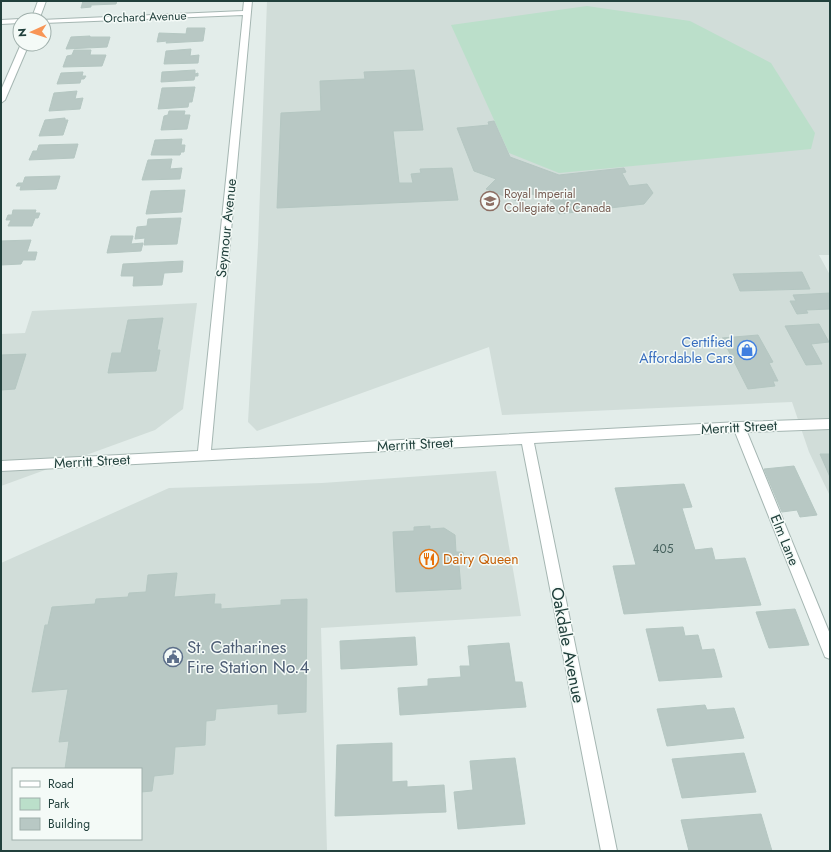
<svg xmlns="http://www.w3.org/2000/svg" width="831" height="852" viewBox="0 0 831 852" font-family="Jost,sans-serif">
<style>
.built{fill:#d1ddd9;fill-rule:evenodd}
.green{fill:#bbdfca}
.building{fill:#b8c8c4;stroke:#b5c7c2}
.lines{fill:none;stroke-linecap:round;stroke-linejoin:round}
.minor-casing{stroke:#a5b6b2;stroke-width:2}
.minor{fill:#fff;fill-rule:evenodd}
.labels{text-anchor:middle;stroke-width:3;stroke-linejoin:round;paint-order:stroke}
.far-street-label{font-size:12px;fill:#21403c;stroke:#f4faf7}
.far-education-label{font-size:12px;fill:#785e54;stroke:#f4faf7;text-anchor:start}
.number-label{font-size:12px;fill:#47625e}
.street-label{font-size:14px;fill:#21403c;stroke:#f4faf7}
.shop-label{font-size:14px;fill:#366cbe;stroke:#f4faf7;text-anchor:end}
.food-label{font-size:14px;fill:#c56008;stroke:#f4faf7;text-anchor:start}
.near-street-label{font-size:17px;fill:#21403c;stroke:#f4faf7}
.near-service-label{font-size:17px;fill:#4e5e75;stroke:#f4faf7;text-anchor:start}
</style>
<rect width="100%" height="100%" fill="#e3edea"/>
<g class="built">
<path d="M 267,1 L 830,1 L 830,255 L 819,255 L 830,275 L 830,496 L 809,452 L 792,402 L 502,415 L 489,347 L 257,431 L 248,422 L 258,245 Z"/>
<path d="M 197,303 L 183,409 L 155,430 L 1,486 L 1,334 L 25,333 L 32,311 Z"/>
<path d="M 496,471 L 521,616 L 321,628 L 327,851 L 1,851 L 1,563 L 169,488 L 322,483 ZM 13,769 L 141,769 L 141,839 L 13,839 Z"/>
</g>
<path class="green" d="M 587,6 L 690,21 L 771,63 L 815,133 L 811,149 L 559,173 L 509,153 L 451,25 Z"/>
<g class="building">
<path d="M 81,1 L 117,1 L 116,4 L 91,5 L 91,7 L 81,8 L 83,1 Z"/>
<path d="M 187,28 L 205,28 L 203,41 L 166,43 L 167,41 L 157,42 L 159,33 L 186,34 Z"/>
<path d="M 90,36 L 90,37 L 110,37 L 107,47 L 66,49 L 71,37 Z"/>
<path d="M 191,49 L 190,56 L 199,55 L 198,63 L 164,64 L 166,51 Z"/>
<path d="M 74,50 L 91,50 L 90,55 L 106,55 L 102,66 L 63,67 L 67,56 L 72,55 Z"/>
<path d="M 195,70 L 195,74 L 198,73 L 198,76 L 195,76 L 194,80 L 161,82 L 162,72 Z"/>
<path d="M 414,70 L 423,130 L 393,131 L 399,183 L 413,183 L 411,174 L 421,173 L 420,169 L 452,168 L 458,200 L 277,208 L 281,113 L 321,111 L 320,81 L 365,79 L 364,72 Z"/>
<path d="M 83,72 L 82,76 L 86,76 L 84,79 L 81,79 L 80,83 L 57,84 L 61,73 Z"/>
<path d="M 195,87 L 192,102 L 189,102 L 188,107 L 158,109 L 162,88 Z"/>
<path d="M 77,91 L 75,99 L 83,98 L 80,109 L 49,111 L 54,93 Z"/>
<path d="M 169,111 L 185,111 L 184,115 L 190,115 L 187,129 L 161,130 L 164,116 L 168,115 Z"/>
<path d="M 65,118 L 65,120 L 68,120 L 63,135 L 39,136 L 45,120 Z"/>
<path d="M 494,121 L 510,157 L 559,175 L 624,168 L 626,172 L 622,173 L 629,186 L 647,184 L 653,193 L 644,204 L 559,214 L 553,202 L 532,194 L 522,203 L 486,189 L 496,179 L 474,171 L 457,128 L 489,125 L 488,122 Z"/>
<path d="M 182,139 L 181,145 L 185,145 L 184,152 L 181,152 L 180,155 L 151,155 L 155,140 Z"/>
<path d="M 78,144 L 74,158 L 29,160 L 33,151 L 37,151 L 39,145 Z"/>
<path d="M 172,159 L 170,169 L 182,168 L 180,179 L 142,180 L 148,160 Z"/>
<path d="M 60,176 L 56,189 L 20,190 L 21,186 L 16,186 L 18,183 L 23,183 L 25,177 Z"/>
<path d="M 185,190 L 182,212 L 146,214 L 151,191 Z"/>
<path d="M 13,210 L 36,210 L 35,213 L 40,213 L 38,218 L 35,218 L 32,226 L 8,226 L 11,220 L 6,220 L 8,215 L 12,215 Z"/>
<path d="M 181,218 L 177,244 L 144,245 L 145,238 L 135,239 L 137,227 L 147,226 L 148,219 Z"/>
<path d="M 111,236 L 133,236 L 131,244 L 143,243 L 141,251 L 107,253 Z"/>
<path d="M 31,240 L 27,252 L 37,252 L 35,260 L 23,260 L 21,264 L 1,265 L 1,241 Z"/>
<path d="M 183,261 L 182,272 L 164,273 L 162,285 L 133,286 L 134,276 L 121,276 L 123,264 Z"/>
<path d="M 802,272 L 810,289 L 740,291 L 733,274 Z"/>
<path d="M 830,293 L 830,309 L 806,310 L 808,313 L 797,314 L 790,301 L 796,301 L 793,295 Z"/>
<path d="M 163,318 L 157,350 L 160,350 L 156,371 L 108,373 L 112,353 L 121,353 L 128,320 Z"/>
<path d="M 819,324 L 829,342 L 811,344 L 822,364 L 806,365 L 785,326 Z"/>
<path d="M 758,335 L 773,362 L 769,363 L 778,381 L 773,381 L 775,386 L 748,389 L 722,338 Z"/>
<path d="M 26,354 L 15,389 L 1,390 L 1,355 Z"/>
<path d="M 820,454 L 830,454 L 830,477 Z"/>
<path d="M 794,466 L 817,515 L 800,517 L 797,510 L 782,512 L 764,469 Z"/>
<path d="M 684,484 L 692,507 L 682,508 L 695,550 L 712,548 L 715,560 L 745,558 L 761,605 L 624,614 L 613,566 L 636,565 L 615,488 Z"/>
<path d="M 430,526 L 430,529 L 444,528 L 455,535 L 456,552 L 463,552 L 465,565 L 459,565 L 461,589 L 396,592 L 393,532 L 414,531 L 414,527 Z"/>
<path d="M 177,573 L 174,597 L 215,594 L 214,604 L 221,604 L 221,609 L 281,605 L 281,600 L 307,599 L 306,712 L 278,714 L 278,704 L 216,709 L 215,720 L 206,721 L 205,745 L 175,747 L 173,774 L 154,776 L 152,791 L 141,792 L 141,769 L 65,769 L 69,741 L 59,742 L 68,689 L 32,692 L 45,625 L 48,625 L 52,607 L 95,604 L 96,599 L 128,597 L 129,593 L 146,592 L 148,575 Z"/>
<path d="M 795,609 L 809,645 L 769,648 L 756,612 Z"/>
<path d="M 683,627 L 685,636 L 698,635 L 702,650 L 714,649 L 722,677 L 659,681 L 646,629 Z"/>
<path d="M 415,637 L 417,665 L 341,669 L 340,641 Z"/>
<path d="M 509,643 L 515,682 L 522,682 L 526,707 L 400,715 L 398,688 L 428,686 L 428,679 L 461,677 L 460,666 L 470,666 L 468,646 Z"/>
<path d="M 705,705 L 707,710 L 734,708 L 744,738 L 667,746 L 657,709 Z"/>
<path d="M 392,743 L 392,782 L 407,781 L 407,787 L 444,785 L 446,812 L 335,816 L 337,745 Z"/>
<path d="M 744,753 L 756,792 L 682,798 L 672,759 Z"/>
<path d="M 515,758 L 525,824 L 458,829 L 454,792 L 473,790 L 470,761 Z"/>
<path d="M 761,814 L 772,851 L 689,851 L 681,820 Z"/>
</g>
<g class="lines">
<defs>
<g id="minor">
<path d="M 38,1 L 46,1 L 39,20 L 31,20 Z"/>
<path d="M 244,1 L 252,1 L 211,450 L 739,422 L 830,419 L 830,429 L 747,432 L 830,634 L 830,659 L 825,657 L 735,432 L 534,443 L 617,851 L 601,851 L 522,444 L 1,471 L 1,461 L 198,451 L 243,15 L 44,23 L 44,20 L 41,20 L 243,11 Z"/>
<path d="M 20,19 L 23,20 L 20,20 L 20,23 L 1,24 L 1,20 Z"/>
<path d="M 21,44 L 29,44 L 5,100 L 1,103 L 1,90 Z"/>
</g>
</defs>
<use href="#minor" class="minor-casing"/>
<use href="#minor" class="minor"/>
</g>
<defs>
<symbol id="school-ring" viewBox="-11 -11 22 22"><circle r="9.5" fill="#f4faf7" stroke="#8d6e63" stroke-width="1.5"/><path d="M0-5L7-2L0 1L-7-2ZM-4 1L0 2.5L4 1V4Q0 6-4 4Z" fill="#8d6e63"/></symbol>
<symbol id="shop-ring" viewBox="-11 -11 22 22"><circle r="9.5" fill="#f4faf7" stroke="#3f7fe0" stroke-width="1.5"/><path d="M-5-2.5h2.3a2.7 3.5 0 0 1 5.4 0H5L5.5 6h-11ZM-1.5-2.5h3a1.5 2.3 0 0 0-3 0Z" fill="#3f7fe0"/></symbol>
<symbol id="restaurant-ring" viewBox="-11 -11 22 22"><circle r="9.5" fill="#f4faf7" stroke="#e8710a" stroke-width="1.5"/><path d="M-5-6h1v4h1v-4h1v4h1v-4h1v5L-1.5 .5V6h-2V.5L-5-1ZM5-6V6H3V1.5H1.5Q1.5-4 5-6Z" fill="#e8710a"/></symbol>
<symbol id="civic-ring" viewBox="-11 -11 22 22"><circle r="9.5" fill="#f4faf7" stroke="#5c6f8a" stroke-width="1.5"/><path d="M-.6-6.5H3V-4.5H.6V-3L4-1V1h2V6H-6V1h2V-1L-.6-3ZM-1.2 2.5V6h2.4V2.5Z" fill="#5c6f8a"/></symbol>
</defs>
<g fill-rule="evenodd">
<use href="#school-ring" x="479" y="190" width="22" height="22"/>
<use href="#shop-ring" x="736" y="339" width="22" height="22"/>
<use href="#restaurant-ring" x="418" y="548" width="22" height="22"/>
<use href="#civic-ring" x="162" y="646" width="22" height="22"/>
</g>
<g class="labels">
<g class="far-street-label">
<text transform="translate(145 17) rotate(-2)" y="4">Orchard Avenue</text>
</g>
<g class="far-education-label">
<text x="504" y="198">Royal Imperial<tspan x="504" dy="14">Collegiate of Canada</tspan></text>
</g>
<g class="number-label">
<text x="663" y="553">405</text>
</g>
<g class="street-label">
<text transform="translate(226 228) rotate(-84)" y="5">Seymour Avenue</text>
<text transform="translate(739 427) rotate(-3)" y="5">Merritt Street</text>
<text transform="translate(415 444) rotate(-3)" y="5">Merritt Street</text>
<text transform="translate(92 461) rotate(-3)" y="5">Merritt Street</text>
<text transform="translate(785 540) rotate(68)" y="5">Elm Lane</text>
</g>
<g class="shop-label">
<text x="733" y="347">Certified<tspan x="733" dy="16">Affordable Cars</tspan></text>
</g>
<g class="food-label">
<text x="443" y="564">Dairy Queen</text>
</g>
<g class="near-street-label">
<text transform="translate(568 645) rotate(79)" y="6">Oakdale Avenue</text>
</g>
<g class="near-service-label">
<text x="187" y="653">St. Catharines<tspan x="187" dy="20">Fire Station No.4</tspan></text>
</g>
</g>
<rect width="831" height="852" fill="none" stroke="#21403c" stroke-width="4"/>
<rect x="12" y="768" width="130" height="72" fill="#f4faf7" stroke="#a0b0ac"/>
<rect x="20" y="781" width="20" height="6" fill="#ffffff" stroke="#a0b0ac"/>
<text x="48" y="788" font-size="12" fill="#21403c">Road</text>
<rect x="20" y="798" width="20" height="12" fill="#bbdfca" stroke="#a0b0ac"/>
<text x="48" y="808" font-size="12" fill="#21403c">Park</text>
<rect x="20" y="818" width="20" height="12" fill="#b8c8c4" stroke="#a0b0ac"/>
<text x="48" y="828" font-size="12" fill="#21403c">Building</text>
<g transform="translate(32 32) rotate(267)"><circle r="19" fill="#f4faf7" stroke="#a0b0ac"/>
<path d="M0-3L7 15L0 10L-7 15Z" fill="#f89556"/>
<text y="-6" font-size="11" font-weight="bold" text-anchor="middle" fill="#21403c">N</text>
</g>
</svg>
